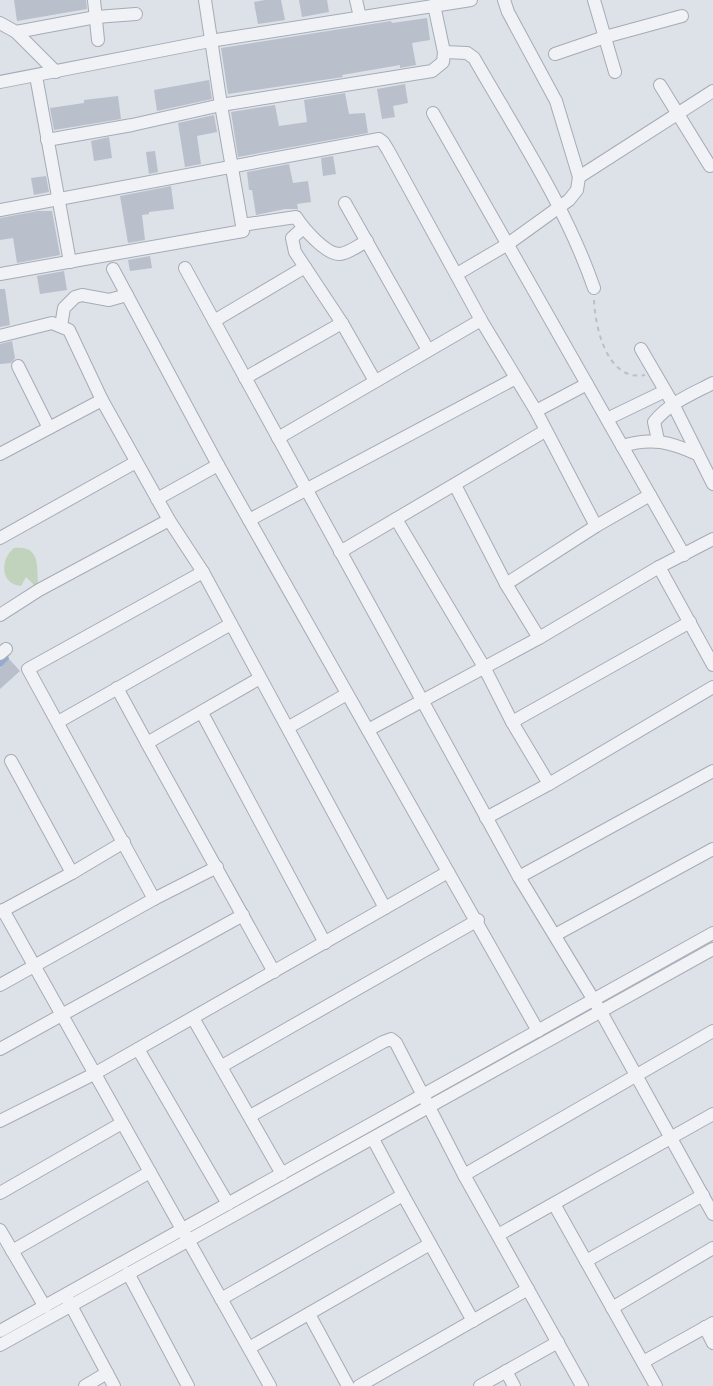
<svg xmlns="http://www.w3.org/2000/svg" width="713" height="1386" viewBox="0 0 713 1386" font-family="Overpass,sans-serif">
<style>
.green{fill:#c1d3bd}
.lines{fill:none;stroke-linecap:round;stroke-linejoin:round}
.canal{stroke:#94adcc;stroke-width:10}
.building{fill:#b9bfcb}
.street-casing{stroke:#a6abb6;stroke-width:14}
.path{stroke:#bbbfc7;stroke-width:2;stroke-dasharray:4.5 4.5;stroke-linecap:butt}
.street{stroke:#f0f2f6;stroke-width:12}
</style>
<rect width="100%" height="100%" fill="#dde1e8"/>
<path class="green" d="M 14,548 C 44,545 35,571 39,590 L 26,577 L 21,586 C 0,584 0,559 14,548 Z"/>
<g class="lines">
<path class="canal" d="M 0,662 L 4,659"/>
</g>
<g class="building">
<path d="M 14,0 L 86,0 L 87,9 L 17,21 Z"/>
<path d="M 265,0 L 281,0 L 285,20 L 258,24 L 254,2 Z"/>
<path d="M 299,0 L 327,0 L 329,12 L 302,17 Z"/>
<path d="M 427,18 L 430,40 L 412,43 L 416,65 L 400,68 L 400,65 L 342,75 L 343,77 L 228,94 L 221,48 L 391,21 L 392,23 Z"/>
<path d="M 209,80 L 212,99 L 157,111 L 154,90 Z"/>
<path d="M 405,84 L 408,103 L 393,106 L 395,117 L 382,119 L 377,89 Z"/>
<path d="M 345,93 L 349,114 L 365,113 L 368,133 L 238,157 L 231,112 L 275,105 L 279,126 L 307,122 L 304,100 Z"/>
<path d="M 118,96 L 121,119 L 54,130 L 50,108 L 84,103 L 84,100 Z"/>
<path d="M 214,115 L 217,132 L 197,136 L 201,164 L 185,167 L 178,123 Z"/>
<path d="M 109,137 L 112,158 L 94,161 L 91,141 Z"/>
<path d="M 155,151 L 158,172 L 149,174 L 146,152 Z"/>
<path d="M 333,156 L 336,174 L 323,176 L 321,158 Z"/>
<path d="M 289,164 L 293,183 L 308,181 L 311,202 L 297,204 L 298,209 L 285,209 L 256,215 L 252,190 L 249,190 L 247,172 Z"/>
<path d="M 46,176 L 49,192 L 34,195 L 31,178 Z"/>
<path d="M 171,186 L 174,209 L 149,212 L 149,214 L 142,215 L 145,240 L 128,243 L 120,196 Z"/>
<path d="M 38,211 L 52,211 L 60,255 L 17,263 L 13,238 L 0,240 L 0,218 Z"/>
<path d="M 150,256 L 152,268 L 130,271 L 128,260 Z"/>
<path d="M 64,271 L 67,290 L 40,294 L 37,276 Z"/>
<path d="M 0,289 L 5,289 L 10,325 L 0,327 Z"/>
<path d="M 12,341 L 15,358 L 11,363 L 0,364 L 0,344 Z"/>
<path d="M 9,659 L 20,671 L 0,689 L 0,668 Z"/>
</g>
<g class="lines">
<defs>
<g id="street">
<path d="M 94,0 L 98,40"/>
<path d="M 356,0 L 360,17"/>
<path d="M 594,0 L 615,72"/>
<path d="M 0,23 L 16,32 L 56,72"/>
<path d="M 16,32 L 96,17 L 136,14"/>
<path d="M 444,52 L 467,53 L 474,58 C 517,133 566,207 594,288"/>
<path d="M 555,54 L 605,37 L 682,16"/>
<path d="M 36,76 L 70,262"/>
<path d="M 0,82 L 210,41 L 471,0"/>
<path d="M 660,85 L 710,166"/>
<path d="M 433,113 L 684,555"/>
<path d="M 47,140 L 132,125 L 221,105 L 432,71 L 443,62 L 444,52 L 434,5"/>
<path d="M 579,177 L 713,91"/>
<path d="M 345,203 L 428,350"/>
<path d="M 0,210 L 379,139 L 383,142 L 388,150 L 481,320 L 536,411 L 596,526"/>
<path d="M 242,225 L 296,217 C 303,228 326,255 340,254 C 349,253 359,245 367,241"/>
<path d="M 303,228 L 292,238 L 295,252 L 342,323 L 375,381"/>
<path d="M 185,268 L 519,877 L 601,1012 L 713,1214"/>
<path d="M 113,269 L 218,465 L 538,1031"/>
<path d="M 0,274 L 243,231 L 221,105 L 205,0"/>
<path d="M 457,274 L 508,244 L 569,200 L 577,190 L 579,177 L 556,101 L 508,12 L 504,0"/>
<path d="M 214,321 L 305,267"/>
<path d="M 61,326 L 64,308 L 75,297 L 82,295 L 109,300 L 127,295"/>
<path d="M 0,336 L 52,323 L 69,330 L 102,400 L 169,520 L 203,572 L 385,908"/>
<path d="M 641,349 L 673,404 L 713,484"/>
<path d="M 18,366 L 49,428"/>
<path d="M 245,378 L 342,323"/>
<path d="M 536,411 L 587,384"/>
<path d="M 607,419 L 665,391"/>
<path d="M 278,438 L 481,320"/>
<path d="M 658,440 L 654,422 C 669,403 692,394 713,383"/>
<path d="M 622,446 C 652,437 670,442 697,454"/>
<path d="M 0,454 L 102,400"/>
<path d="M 455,485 L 506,584 L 539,638"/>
<path d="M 157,499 L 218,465"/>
<path d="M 396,519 L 484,667 L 512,722 L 549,784"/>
<path d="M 249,520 L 516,378"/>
<path d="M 0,538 L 136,462"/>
<path d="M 340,552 L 545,431"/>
<path d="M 659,567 L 713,665"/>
<path d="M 506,584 L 596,526 L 650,495"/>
<path d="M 0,615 L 39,590 L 169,520"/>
<path d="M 0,654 L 6,649"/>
<path d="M 260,678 L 147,743 L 274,972"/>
<path d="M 117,688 L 147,743"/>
<path d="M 202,713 L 325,943"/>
<path d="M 58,722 L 231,624"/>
<path d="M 512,722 L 690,622"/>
<path d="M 289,727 L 347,694"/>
<path d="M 368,730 L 539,638 L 659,567 L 713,539"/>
<path d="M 11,761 L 72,873 L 124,842"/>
<path d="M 486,818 L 549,784 L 713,687"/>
<path d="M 519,877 L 713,771"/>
<path d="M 154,899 L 28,669 L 203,572"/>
<path d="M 3,910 L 270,1386"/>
<path d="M 0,912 L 72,873"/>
<path d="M 555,935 L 713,849"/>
<path d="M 0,985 L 154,899 L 217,867"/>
<path d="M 193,1018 L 282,1174"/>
<path d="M 0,1049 L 243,915"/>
<path d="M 138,1049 L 228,1204"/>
<path d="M 222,1066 L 478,920"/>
<path d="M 250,1116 L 383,1042 L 391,1039 L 396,1043 L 464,1175 L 582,1386"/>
<path d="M 0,1121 L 94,1074 L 448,872"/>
<path d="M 373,1139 L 403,1195 L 473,1321"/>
<path d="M 464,1175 L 713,1031"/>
<path d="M 0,1193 L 122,1123"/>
<path d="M 554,1204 L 656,1386"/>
<path d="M 0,1230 L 45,1307"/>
<path d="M 498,1235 L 713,1114"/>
<path d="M 12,1251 L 150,1172"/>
<path d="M 586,1261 L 703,1195"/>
<path d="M 128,1273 L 188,1386"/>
<path d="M 221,1299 L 403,1195"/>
<path d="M 68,1300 L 114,1386"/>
<path d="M 612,1308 L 713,1248"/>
<path d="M 309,1314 L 348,1386"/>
<path d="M 705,1327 L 713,1343"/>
<path d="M 0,1331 L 713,933"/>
<path d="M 0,1345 L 713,949"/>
<path d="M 249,1348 L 430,1244"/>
<path d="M 643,1362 L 713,1323"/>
<path d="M 506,1371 L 514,1386"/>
<path d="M 85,1386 L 107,1373"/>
<path d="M 359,1386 L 528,1289"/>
<path d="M 480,1386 L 558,1342"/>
</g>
</defs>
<use href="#street" class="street-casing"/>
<path class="path" d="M 594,300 C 595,323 603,362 626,373 C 632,376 639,376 645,375"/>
<use href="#street" class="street"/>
</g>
</svg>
